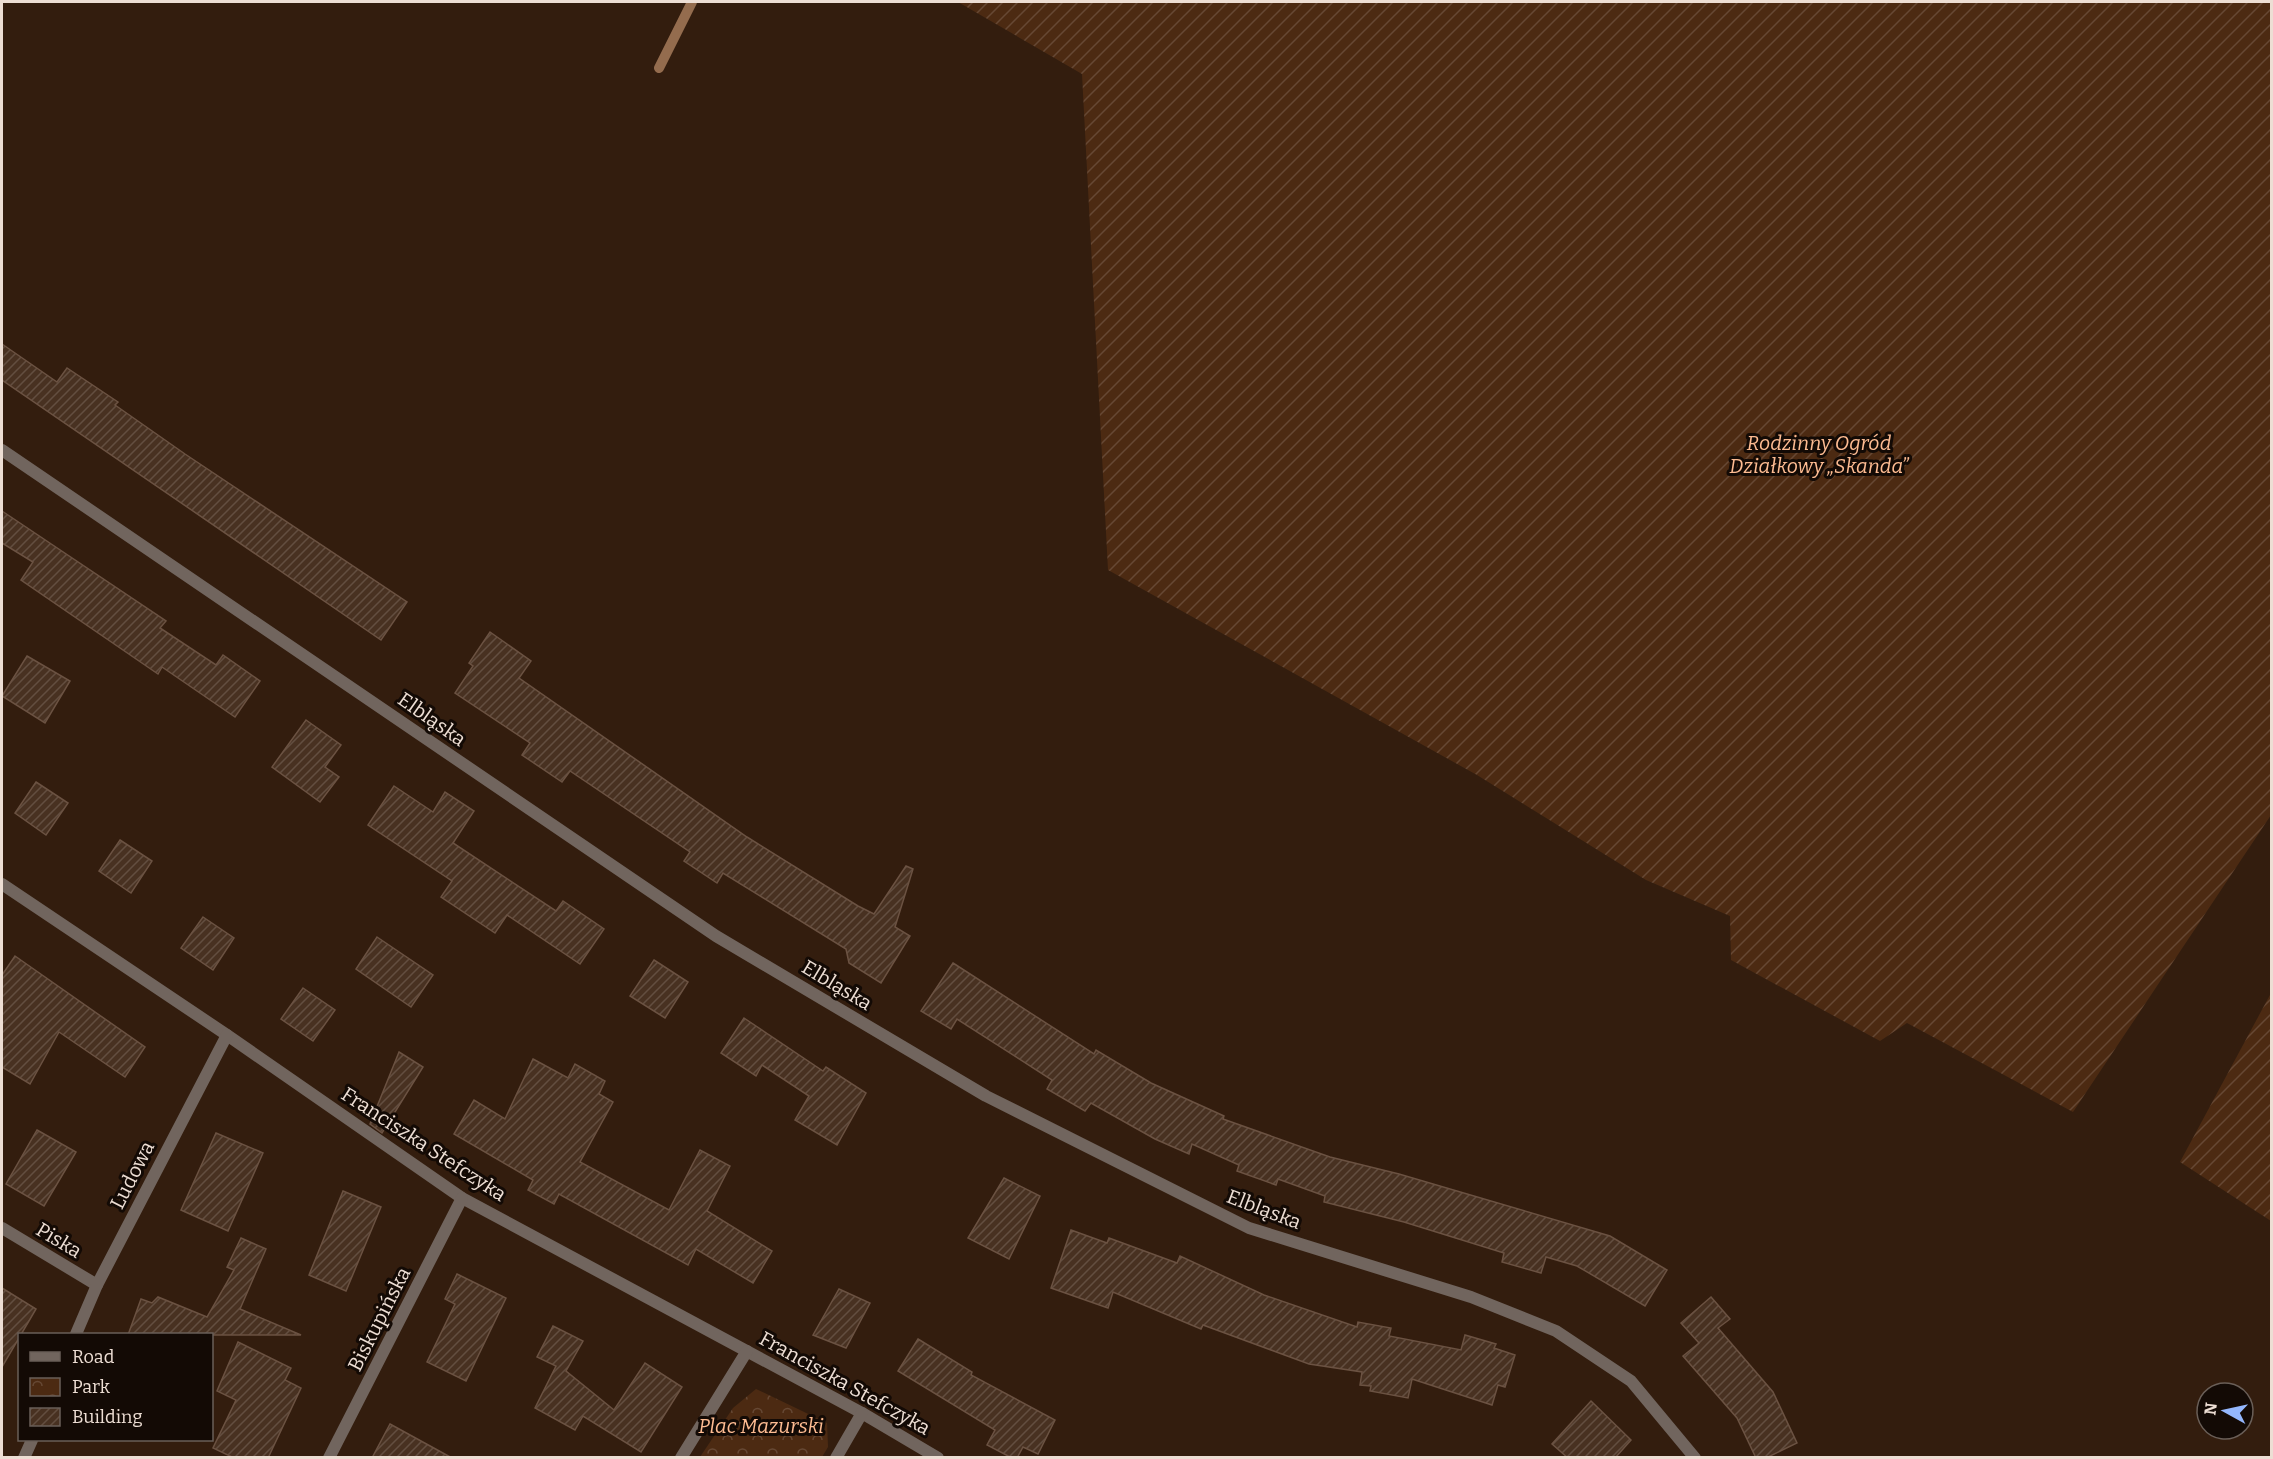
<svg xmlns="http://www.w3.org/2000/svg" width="2273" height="1459" viewBox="0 0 2273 1459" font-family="Bitter,serif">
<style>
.park{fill:url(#park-crowns)}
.garden{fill:url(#garden-furrows)}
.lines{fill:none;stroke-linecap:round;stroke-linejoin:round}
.stream{stroke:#946c4e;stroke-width:10}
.building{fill:url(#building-hatch);stroke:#6b5242;stroke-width:1.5}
.minor{stroke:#71655e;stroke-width:12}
.labels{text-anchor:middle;stroke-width:6;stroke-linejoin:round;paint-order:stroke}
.park-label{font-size:20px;font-style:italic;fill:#febc92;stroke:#130a05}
.street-label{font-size:20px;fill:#edded4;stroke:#130a05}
</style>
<defs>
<pattern id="park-crowns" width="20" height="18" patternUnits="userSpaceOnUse" patternTransform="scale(1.5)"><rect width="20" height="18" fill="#4c2a12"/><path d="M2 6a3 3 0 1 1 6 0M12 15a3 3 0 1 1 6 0" fill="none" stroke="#664834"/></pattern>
<pattern id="garden-furrows" width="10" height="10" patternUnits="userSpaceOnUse" patternTransform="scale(1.5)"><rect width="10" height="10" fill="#4c2a12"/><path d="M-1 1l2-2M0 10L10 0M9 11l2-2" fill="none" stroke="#664834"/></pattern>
<pattern id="building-hatch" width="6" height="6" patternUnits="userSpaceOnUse" patternTransform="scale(1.5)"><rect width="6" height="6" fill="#483121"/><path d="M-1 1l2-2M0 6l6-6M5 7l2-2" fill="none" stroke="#634e40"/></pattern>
</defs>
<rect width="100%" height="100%" fill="#331d0e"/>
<path class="park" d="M 756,1389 L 827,1423 L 828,1447 L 822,1457 L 700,1457 L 733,1408 Z"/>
<g class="garden">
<path d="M 958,2 L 2271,2 L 2271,815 L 2073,1112 L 1907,1023 L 1880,1041 L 1731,960 L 1730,916 L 1646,880 L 1477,775 L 1108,570 L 1082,74 Z"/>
<path d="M 2271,993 L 2271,1221 L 2180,1162 Z"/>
</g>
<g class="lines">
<path class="stream" d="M 659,68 L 692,2"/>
</g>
<g class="building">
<path d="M 2,344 L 57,382 L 67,368 L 118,402 L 115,405 L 185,454 L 407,602 L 381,640 L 2,380 Z"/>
<path d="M 2,511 L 166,621 L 160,628 L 216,665 L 223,655 L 260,681 L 235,717 L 162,667 L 158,674 L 21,580 L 33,562 L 2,543 Z"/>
<path d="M 490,632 L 531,661 L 519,678 L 747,837 L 858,906 L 874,914 L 906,866 L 913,869 L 895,927 L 910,936 L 881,983 L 849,963 L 846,949 L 723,873 L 717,883 L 684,861 L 690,852 L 570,771 L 562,782 L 522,755 L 530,743 L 455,693 L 473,666 L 469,663 Z"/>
<path d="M 27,656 L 70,681 L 45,723 L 2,696 Z"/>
<path d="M 306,720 L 341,745 L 325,767 L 339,777 L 320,802 L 272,767 Z"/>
<path d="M 36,782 L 68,803 L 46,835 L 15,813 Z"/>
<path d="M 394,786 L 433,812 L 445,792 L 474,811 L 453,843 L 556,911 L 563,901 L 604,929 L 580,964 L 507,915 L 495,933 L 441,897 L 452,881 L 368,825 Z"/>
<path d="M 120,840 L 152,861 L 131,893 L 99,871 Z"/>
<path d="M 203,917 L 234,938 L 213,970 L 181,948 Z"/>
<path d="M 377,937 L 433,975 L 411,1007 L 356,969 Z"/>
<path d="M 15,956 L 145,1047 L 125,1077 L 59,1032 L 30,1084 L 2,1067 L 2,975 Z"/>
<path d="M 654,960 L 688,982 L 665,1018 L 630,996 Z"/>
<path d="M 953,963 L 1094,1054 L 1096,1050 L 1151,1083 L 1224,1116 L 1223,1119 L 1330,1157 L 1399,1174 L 1610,1236 L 1667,1270 L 1645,1306 L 1577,1266 L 1546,1257 L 1541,1273 L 1502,1262 L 1504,1253 L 1404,1222 L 1324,1202 L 1325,1196 L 1278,1179 L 1276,1185 L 1237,1171 L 1239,1165 L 1192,1144 L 1189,1154 L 1155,1139 L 1091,1103 L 1085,1111 L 1047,1089 L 1052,1080 L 957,1019 L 951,1029 L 921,1011 Z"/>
<path d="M 303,988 L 335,1010 L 313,1041 L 281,1019 Z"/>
<path d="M 744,1018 L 823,1071 L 826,1067 L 866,1093 L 837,1145 L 795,1120 L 809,1096 L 762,1065 L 756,1076 L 721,1053 Z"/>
<path d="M 399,1052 L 423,1067 L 382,1133 L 370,1124 Z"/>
<path d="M 533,1059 L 568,1078 L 575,1064 L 605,1081 L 599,1094 L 613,1102 L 580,1162 L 669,1210 L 700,1150 L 730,1166 L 707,1211 L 772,1251 L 753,1283 L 696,1249 L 688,1265 L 559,1194 L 554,1204 L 528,1190 L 533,1180 L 454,1134 L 474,1100 L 505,1119 Z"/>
<path d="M 37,1130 L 76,1152 L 44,1206 L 6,1184 Z"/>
<path d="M 216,1133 L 263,1153 L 228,1231 L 181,1210 Z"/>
<path d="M 1004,1178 L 1040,1196 L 1009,1259 L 968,1238 Z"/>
<path d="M 343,1191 L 381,1207 L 346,1291 L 309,1275 Z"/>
<path d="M 1071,1230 L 1107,1243 L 1109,1238 L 1177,1263 L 1180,1256 L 1264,1295 L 1357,1327 L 1358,1322 L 1391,1328 L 1389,1336 L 1461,1350 L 1465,1335 L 1496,1344 L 1494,1348 L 1515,1355 L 1505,1387 L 1498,1385 L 1492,1405 L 1412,1379 L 1408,1398 L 1370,1391 L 1371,1386 L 1360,1385 L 1362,1372 L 1309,1364 L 1203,1325 L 1201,1329 L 1113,1292 L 1108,1308 L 1051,1288 Z"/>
<path d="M 241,1238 L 266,1249 L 240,1309 L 301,1335 L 128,1335 L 141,1299 L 152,1303 L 158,1297 L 207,1317 L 234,1270 L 227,1267 Z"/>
<path d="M 457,1274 L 506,1298 L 466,1381 L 427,1362 L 455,1304 L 445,1299 Z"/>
<path d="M 2,1288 L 36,1309 L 2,1367 Z"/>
<path d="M 839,1289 L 870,1303 L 846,1348 L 813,1335 Z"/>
<path d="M 1711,1297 L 1730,1319 L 1718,1328 L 1773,1392 L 1797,1443 L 1766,1458 L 1756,1458 L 1737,1418 L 1683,1356 L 1699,1343 L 1681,1323 Z"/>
<path d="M 553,1326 L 583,1341 L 566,1371 L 614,1410 L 645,1363 L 682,1387 L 641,1452 L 583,1416 L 575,1430 L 535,1408 L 556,1366 L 537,1357 Z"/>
<path d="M 918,1339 L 972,1372 L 971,1375 L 1055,1420 L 1038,1454 L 1023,1447 L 1017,1458 L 1012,1458 L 987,1445 L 995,1430 L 898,1371 Z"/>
<path d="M 238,1342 L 291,1368 L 285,1380 L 301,1388 L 268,1458 L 234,1458 L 213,1448 L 236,1400 L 217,1391 Z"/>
<path d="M 1591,1401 L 1631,1440 L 1615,1458 L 1568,1458 L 1552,1444 Z"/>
<path d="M 390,1424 L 452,1458 L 372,1458 Z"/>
</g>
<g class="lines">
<g class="minor">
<path d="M 2,450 L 716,936 L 986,1096 L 1249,1228 L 1471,1297 L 1556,1331 L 1631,1381 L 1695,1458"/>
<path d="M 2,884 L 227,1035 L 462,1198 L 862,1413 L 938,1458"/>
<path d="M 2,1228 L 97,1285"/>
<path d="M 76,1334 L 97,1285 L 227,1035"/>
<path d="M 24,1458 L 32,1440"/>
<path d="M 329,1458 L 462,1198"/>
<path d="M 681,1458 L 747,1351"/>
<path d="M 836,1458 L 862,1413"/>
</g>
</g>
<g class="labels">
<g class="park-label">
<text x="1819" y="450">Rodzinny Ogród<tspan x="1819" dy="23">Działkowy „Skanda”</tspan></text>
<text x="761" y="1433">Plac Mazurski</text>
</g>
<g class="street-label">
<text transform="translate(432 719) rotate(35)" y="7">Elbląska</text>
<text transform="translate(837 985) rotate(31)" y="7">Elbląska</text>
<text transform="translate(424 1144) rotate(33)" y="7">Franciszka Stefczyka</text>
<text transform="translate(132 1175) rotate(-63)" y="7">Ludowa</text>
<text transform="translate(1264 1209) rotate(21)" y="7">Elbląska</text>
<text transform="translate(59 1240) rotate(31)" y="7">Piska</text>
<text transform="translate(379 1319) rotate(-63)" y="7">Biskupińska</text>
<text transform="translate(845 1383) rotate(29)" y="7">Franciszka Stefczyka</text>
</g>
</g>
<rect width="2273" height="1459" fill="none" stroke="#edded4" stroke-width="6"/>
<rect x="18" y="1333" width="195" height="108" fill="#130a05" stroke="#6a5f58" stroke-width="1.5"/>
<rect x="30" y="1352" width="30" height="9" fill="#71655e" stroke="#6a5f58" stroke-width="1.5"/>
<text x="72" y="1363" font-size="18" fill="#edded4">Road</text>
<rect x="30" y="1378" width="30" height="18" fill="url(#park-crowns)" stroke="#6a5f58" stroke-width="1.5"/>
<text x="72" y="1393" font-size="18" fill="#edded4">Park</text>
<rect x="30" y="1408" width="30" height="18" fill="url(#building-hatch)" stroke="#6a5f58" stroke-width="1.5"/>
<text x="72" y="1423" font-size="18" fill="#edded4">Building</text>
<g transform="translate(2225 1411) rotate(278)"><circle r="28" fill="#130a05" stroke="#6a5f58" stroke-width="1.5"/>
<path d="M0-4.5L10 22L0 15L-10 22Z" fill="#94b7fd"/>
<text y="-9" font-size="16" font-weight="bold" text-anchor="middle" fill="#edded4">N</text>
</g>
</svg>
